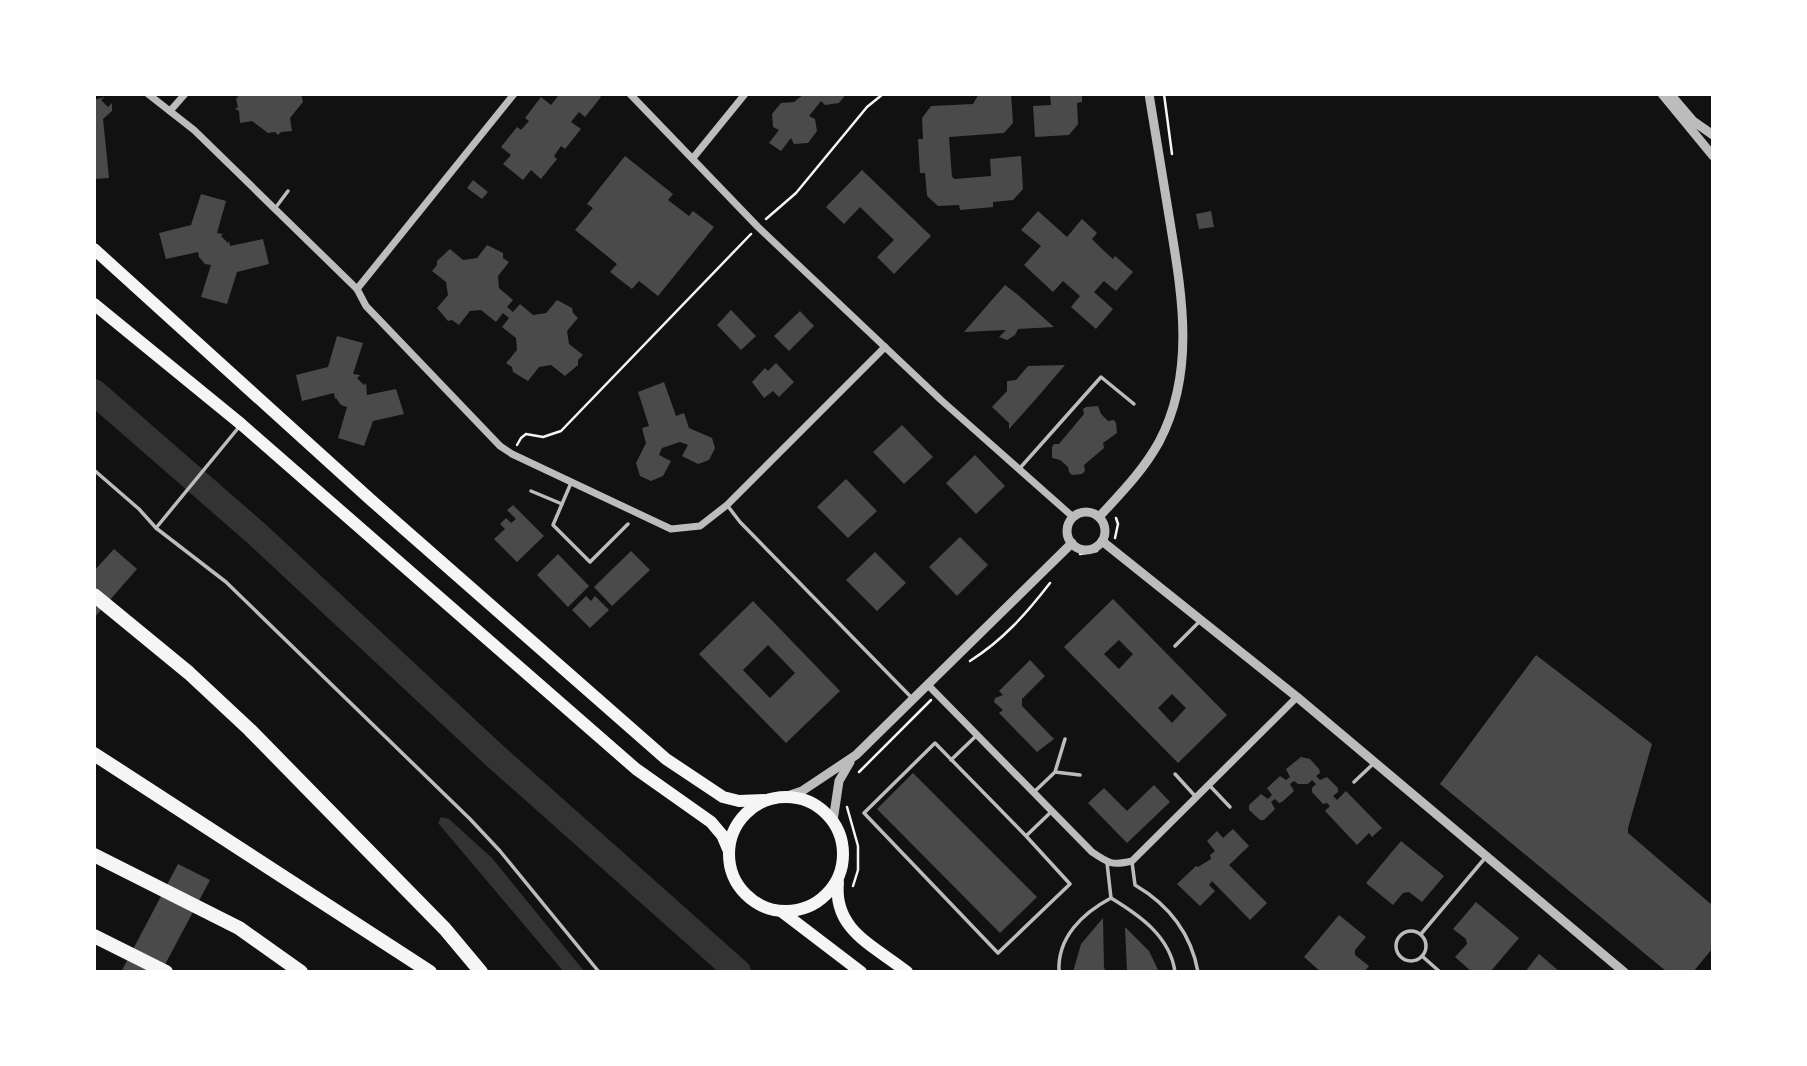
<svg xmlns="http://www.w3.org/2000/svg" width="1807" height="1066" viewBox="0 0 1807 1066" font-family="'Varela Round',sans-serif">
<style>
.water{fill:#333}
.lines{fill:none;stroke-linecap:round;stroke-linejoin:round}
.river{stroke:#333;stroke-width:26}
.building{fill:#4a4a4a;fill-rule:evenodd}
.path{stroke:#f5f5f5;stroke-width:2.5}
.service{stroke:#bcbcbc;stroke-width:3.5}
.minor{stroke:#bcbcbc;stroke-width:7}
.tertiary{stroke:#bcbcbc;stroke-width:9}
.primary{stroke:#f5f5f5;stroke-width:12}
.trunk{stroke:#f5f5f5;stroke-width:12}
.motorway{stroke:#f5f5f5;stroke-width:14}
</style>
<rect width="100%" height="100%" fill="#111"/>
<path class="water" d="M 441,817 L 449,819 L 492,858 L 584,971 L 563,971 L 449,836 L 438,823 Z"/>
<g class="lines">
<path class="river" d="M 94,392 L 257,534 L 494,755 L 738,972"/>
</g>
<g class="building">
<path d="M 240,94 L 301,94 L 303,102 L 290,118 L 292,131 L 281,132 L 278,135 L 275,132 L 268,133 L 252,121 L 240,123 L 239,111 L 235,109 L 238,107 L 236,99 Z"/>
<path d="M 557,94 L 597,94 L 601,97 L 585,117 L 579,112 L 571,122 L 581,129 L 565,149 L 561,146 L 554,156 L 557,159 L 541,179 L 531,170 L 523,180 L 503,164 L 511,155 L 501,147 L 517,127 L 521,130 L 529,121 L 525,118 L 541,97 L 551,105 L 558,96 Z"/>
<path d="M 804,94 L 846,94 L 839,103 L 825,105 L 821,101 L 809,116 L 815,119 L 817,131 L 808,143 L 794,144 L 791,138 L 781,151 L 769,143 L 779,130 L 773,127 L 772,114 L 781,103 L 794,102 Z"/>
<path d="M 979,94 L 1011,94 L 1013,123 L 1004,133 L 949,137 L 952,177 L 955,179 L 991,176 L 990,159 L 1021,156 L 1023,189 L 1013,200 L 993,202 L 993,207 L 960,210 L 959,205 L 938,206 L 927,196 L 925,173 L 920,173 L 918,139 L 923,139 L 922,118 L 931,106 L 973,104 Z"/>
<path d="M 1050,94 L 1082,94 L 1082,102 L 1077,103 L 1078,124 L 1069,135 L 1035,137 L 1033,106 L 1051,105 Z"/>
<path d="M 105,97 L 101,100 L 108,107 L 112,103 L 112,111 L 103,119 L 109,178 L 94,179 L 94,100 Z"/>
<path d="M 625,156 L 673,194 L 668,200 L 689,216 L 693,211 L 714,227 L 658,296 L 639,281 L 632,289 L 610,272 L 617,264 L 575,230 L 593,208 L 587,204 Z"/>
<path d="M 862,170 L 931,236 L 894,274 L 877,257 L 894,240 L 860,207 L 844,224 L 826,207 Z"/>
<path d="M 473,180 L 488,192 L 482,199 L 467,188 Z"/>
<path d="M 201,194 L 226,201 L 217,233 L 223,234 L 221,236 L 228,243 L 229,241 L 230,246 L 263,239 L 269,264 L 237,272 L 227,304 L 201,297 L 211,265 L 205,264 L 199,257 L 198,252 L 166,259 L 159,233 L 191,225 Z"/>
<path d="M 1038,211 L 1067,237 L 1082,219 L 1097,233 L 1092,239 L 1103,250 L 1113,259 L 1115,256 L 1133,272 L 1116,291 L 1104,281 L 1094,292 L 1113,309 L 1096,329 L 1071,307 L 1080,296 L 1063,281 L 1053,292 L 1024,265 L 1041,246 L 1021,230 Z"/>
<path d="M 1211,211 L 1214,227 L 1199,229 L 1196,214 Z"/>
<path d="M 487,245 L 503,253 L 503,258 L 509,262 L 498,276 L 499,288 L 513,300 L 507,307 L 513,312 L 520,304 L 533,315 L 546,313 L 557,300 L 572,308 L 573,313 L 578,318 L 567,331 L 569,344 L 583,355 L 578,360 L 578,365 L 565,376 L 551,365 L 539,367 L 528,381 L 513,372 L 512,367 L 506,363 L 517,350 L 516,338 L 502,327 L 509,318 L 503,313 L 496,322 L 481,310 L 470,311 L 459,325 L 452,320 L 448,321 L 437,308 L 448,295 L 446,282 L 432,271 L 437,265 L 437,261 L 450,249 L 463,260 L 477,258 Z"/>
<path d="M 1005,285 L 1018,295 L 1054,327 L 1018,329 L 1015,335 L 1007,340 L 999,337 L 1006,330 L 964,332 Z"/>
<path d="M 731,310 L 756,336 L 741,350 L 717,325 Z"/>
<path d="M 800,311 L 814,326 L 789,351 L 774,336 Z"/>
<path d="M 337,336 L 363,343 L 353,374 L 360,375 L 357,378 L 364,385 L 366,383 L 367,395 L 396,389 L 404,414 L 373,421 L 364,446 L 338,438 L 347,407 L 341,405 L 336,398 L 335,399 L 334,393 L 302,401 L 296,375 L 328,367 Z"/>
<path d="M 776,363 L 794,382 L 779,397 L 773,391 L 764,398 L 752,382 L 765,368 L 768,371 Z"/>
<path d="M 1065,365 L 1035,400 L 1009,429 L 1009,423 L 992,407 L 1007,391 L 1007,381 L 1016,380 L 1028,366 Z"/>
<path d="M 664,382 L 676,416 L 684,413 L 689,428 L 712,438 L 715,448 L 709,460 L 698,464 L 682,456 L 688,445 L 680,442 L 662,448 L 659,455 L 671,461 L 663,476 L 651,481 L 640,476 L 636,463 L 646,443 L 642,428 L 649,426 L 638,392 Z"/>
<path d="M 1098,406 L 1101,414 L 1108,421 L 1114,420 L 1116,423 L 1117,433 L 1103,443 L 1104,448 L 1084,465 L 1085,471 L 1082,474 L 1072,475 L 1069,472 L 1068,467 L 1060,460 L 1052,458 L 1052,447 L 1054,444 L 1059,444 L 1084,414 L 1083,409 L 1086,407 Z"/>
<path d="M 902,425 L 933,457 L 904,484 L 873,452 Z"/>
<path d="M 975,455 L 1005,486 L 976,514 L 946,483 Z"/>
<path d="M 846,479 L 877,511 L 848,538 L 817,507 Z"/>
<path d="M 513,505 L 544,536 L 517,562 L 494,539 L 505,529 L 500,524 L 506,518 L 511,523 L 516,519 L 507,510 Z"/>
<path d="M 960,537 L 988,565 L 957,596 L 929,567 Z"/>
<path d="M 114,549 L 137,569 L 94,618 L 94,571 Z"/>
<path d="M 631,551 L 650,570 L 612,606 L 594,587 Z"/>
<path d="M 875,552 L 906,583 L 877,611 L 846,580 Z"/>
<path d="M 558,554 L 589,586 L 568,607 L 537,575 Z"/>
<path d="M 586,596 L 591,601 L 595,596 L 609,610 L 590,628 L 572,610 Z"/>
<path d="M 1113,599 L 1227,715 L 1178,763 L 1064,647 ZM 1119,640 L 1133,654 L 1119,669 L 1104,654 ZM 1172,694 L 1186,708 L 1172,723 L 1158,708 Z"/>
<path d="M 753,601 L 840,691 L 786,743 L 699,654 ZM 768,645 L 795,673 L 770,698 L 743,670 Z"/>
<path d="M 1536,655 L 1652,744 L 1628,828 L 1628,833 L 1712,905 L 1712,949 L 1693,972 L 1667,972 L 1440,784 Z"/>
<path d="M 1030,660 L 1045,676 L 1022,699 L 1022,706 L 1054,739 L 1037,752 L 999,713 L 1003,710 L 994,702 L 995,698 L 1003,695 L 999,691 Z"/>
<path d="M 1301,757 L 1310,759 L 1319,769 L 1320,773 L 1316,776 L 1320,780 L 1327,777 L 1338,788 L 1338,792 L 1333,796 L 1337,800 L 1346,791 L 1382,828 L 1372,837 L 1369,833 L 1357,845 L 1325,811 L 1330,806 L 1327,803 L 1323,804 L 1312,792 L 1312,788 L 1316,784 L 1312,780 L 1308,784 L 1298,784 L 1294,781 L 1290,784 L 1294,791 L 1282,802 L 1279,803 L 1275,799 L 1271,802 L 1275,809 L 1264,820 L 1260,820 L 1249,810 L 1249,805 L 1261,794 L 1268,799 L 1272,795 L 1267,788 L 1280,776 L 1286,780 L 1290,777 L 1286,769 Z"/>
<path d="M 913,773 L 1037,897 L 1000,933 L 877,809 Z"/>
<path d="M 1154,785 L 1170,802 L 1127,843 L 1088,803 L 1104,788 L 1127,811 Z"/>
<path d="M 1233,829 L 1249,846 L 1229,865 L 1267,903 L 1250,920 L 1212,881 L 1209,885 L 1215,891 L 1200,906 L 1177,884 L 1196,866 L 1198,867 L 1211,859 L 1210,855 L 1215,851 L 1207,841 L 1217,831 L 1223,838 Z"/>
<path d="M 1401,841 L 1444,876 L 1422,902 L 1409,892 L 1403,893 L 1393,905 L 1366,883 Z"/>
<path d="M 178,864 L 210,880 L 161,972 L 121,972 Z"/>
<path d="M 1476,902 L 1519,938 L 1490,972 L 1472,972 L 1455,957 L 1467,944 L 1466,939 L 1453,929 Z"/>
<path d="M 1339,915 L 1366,937 L 1355,950 L 1355,955 L 1369,966 L 1364,972 L 1321,972 L 1304,957 Z"/>
<path d="M 1103,918 L 1104,968 L 1107,972 L 1073,972 L 1081,944 Z"/>
<path d="M 1125,927 L 1149,951 L 1159,972 L 1127,972 Z"/>
<path d="M 1539,954 L 1560,972 L 1525,972 Z"/>
</g>
<g class="lines">
<g class="path">
<path d="M 1164,94 L 1172,154"/>
<path d="M 766,219 L 796,193 L 867,107 L 883,94"/>
<path d="M 517,445 L 521,438 L 526,434 L 543,437 L 561,431 L 751,234"/>
<path d="M 1115,538 L 1118,524 L 1116,518"/>
<path d="M 1080,554 L 1097,551"/>
<path d="M 970,661 C 1003,640 1026,614 1050,583"/>
<path d="M 859,772 L 931,700"/>
<path d="M 847,807 L 858,846 L 858,870 L 853,886"/>
</g>
<g class="service">
<path d="M 276,207 L 288,191"/>
<path d="M 1020,468 L 1101,377 L 1134,404"/>
<path d="M 94,470 L 139,509 L 156,528 L 226,582 L 470,819 L 500,851 L 599,972"/>
<path d="M 571,483 L 553,525 L 590,562 L 628,524"/>
<path d="M 531,491 L 562,504"/>
<path d="M 727,505 L 740,522 L 912,698"/>
<path d="M 156,528 L 239,427"/>
<path d="M 1175,646 L 1201,620"/>
<path d="M 951,760 L 977,735"/>
<path d="M 1055,772 L 1080,775"/>
<path d="M 1175,774 L 1196,797"/>
<path d="M 1354,782 L 1373,764"/>
<path d="M 1210,786 L 1230,807"/>
<path d="M 1033,793 L 1055,772 L 1065,739"/>
<path d="M 1026,836 L 935,743 L 864,813 L 998,953 L 1070,884 L 1026,836 L 1052,811"/>
<path d="M 1132,862 L 1135,885 C 1169,905 1191,933 1198,972"/>
<path d="M 1111,898 C 1139,915 1170,936 1175,972"/>
<circle cx="1411" cy="946" r="15"/>
<path d="M 1421,934 L 1485,858"/>
<path d="M 1422,956 L 1440,972"/>
<path d="M 1059,972 C 1057,937 1083,913 1111,898 L 1107,863"/>
</g>
<g class="minor">
<path d="M 148,94 L 194,130 L 357,289 L 366,306 L 500,446 L 512,454 L 671,529 L 700,526 L 727,505 L 885,347"/>
<path d="M 630,94 L 758,227 L 941,400 L 1073,517"/>
<path d="M 170,111 L 185,94"/>
<path d="M 693,158 L 745,94"/>
<path d="M 357,289 L 514,94"/>
<path d="M 928,685 L 1092,852 C 1108,863 1112,866 1132,861 L 1297,697"/>
</g>
<g class="tertiary">
<path d="M 1662,94 L 1713,156"/>
<path d="M 1670,94 L 1693,121 L 1713,135"/>
<circle cx="1086" cy="531" r="19"/>
<path d="M 1099,517 C 1121,493 1143,471 1159,442 C 1196,372 1182,295 1170,222 C 1163,179 1156,137 1149,94"/>
<path d="M 1102,541 L 1297,697 L 1624,972"/>
<path d="M 787,796 L 802,791 L 856,755 L 1072,543"/>
<path d="M 833,821 L 839,781 L 850,762"/>
</g>
<g class="primary">
<circle cx="786" cy="854" r="57"/>
<path d="M 838,882 C 833,930 873,945 907,972"/>
<path d="M 781,911 L 861,972"/>
</g>
<g class="trunk">
<path d="M 94,249 L 371,500 L 666,759 L 723,797 L 739,801 L 764,800"/>
<path d="M 94,304 L 241,424 L 636,769 L 711,822 L 722,835 L 728,849"/>
</g>
<g class="motorway">
<path d="M 94,595 L 189,673 L 250,730 L 445,929 L 481,972"/>
<path d="M 94,754 L 430,972"/>
<path d="M 94,855 L 239,928 L 301,972"/>
<path d="M 94,936 L 166,972"/>
</g>
</g>
<rect width="1807" height="1066" fill="none" stroke="#ffffff" stroke-width="192"/>
</svg>
